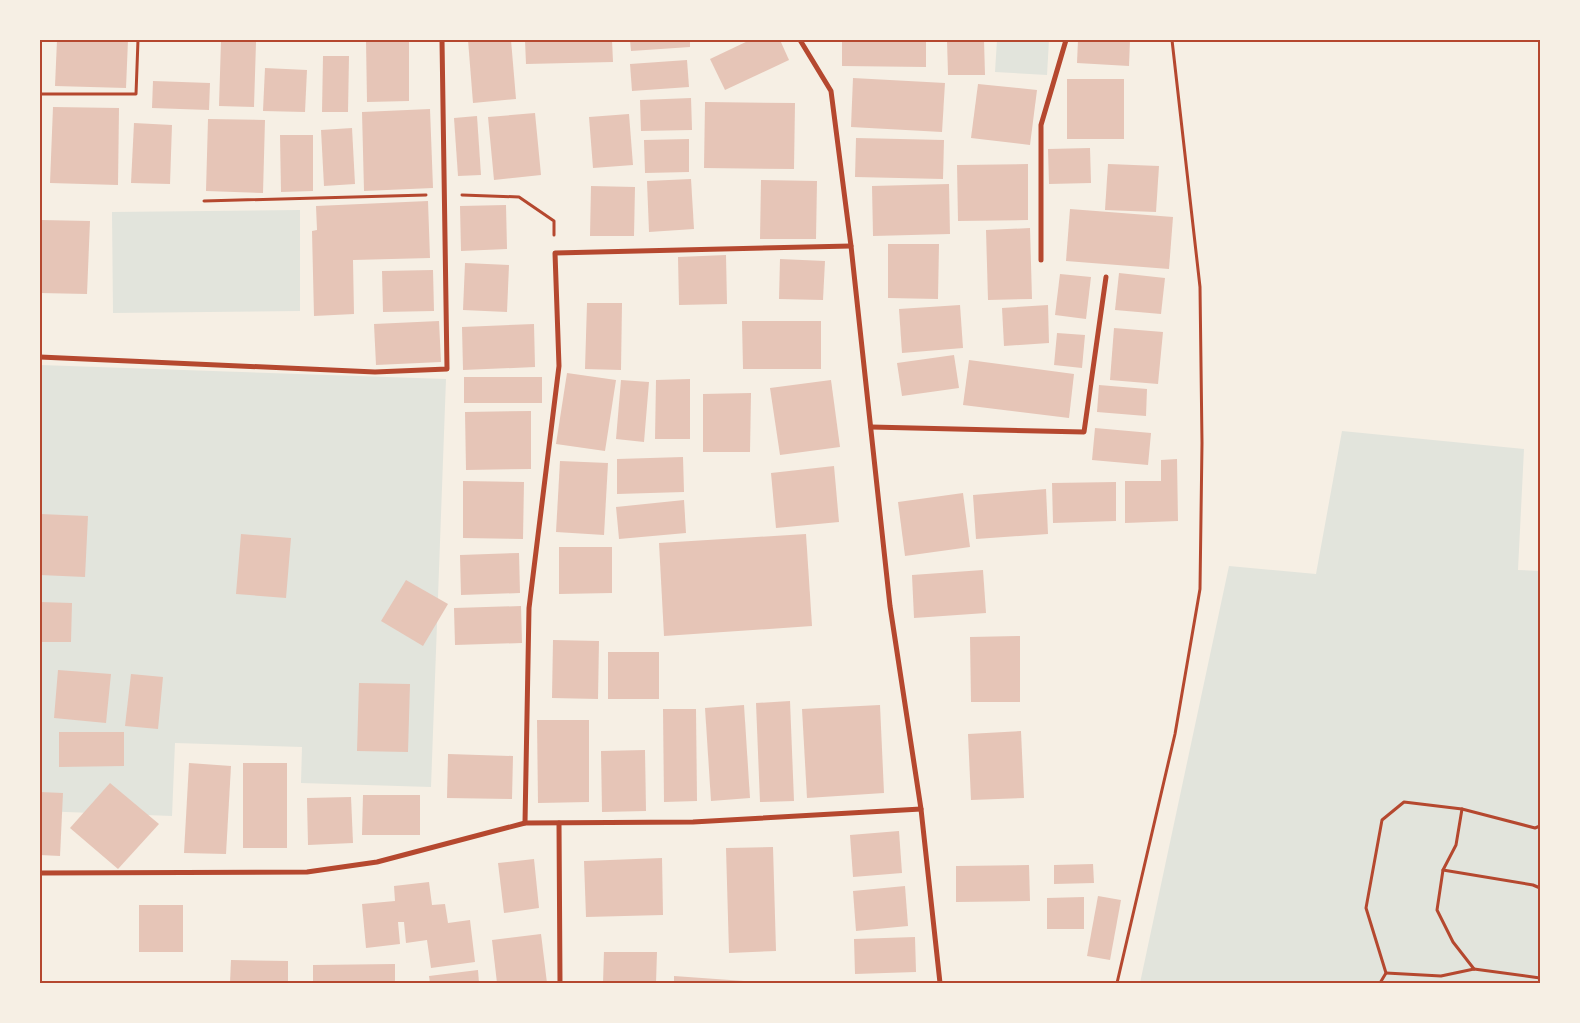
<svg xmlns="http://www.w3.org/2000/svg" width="1580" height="1023" viewBox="0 0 1580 1023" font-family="'Fira Sans',sans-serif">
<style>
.green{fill:#e2e4dc}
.building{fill:#e6c5b7}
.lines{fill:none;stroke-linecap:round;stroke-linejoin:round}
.path{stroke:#b5482f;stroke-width:3}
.minor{stroke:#b5482f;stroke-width:5}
.neatline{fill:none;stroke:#b5482f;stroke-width:2}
</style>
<rect width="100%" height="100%" fill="#f6efe4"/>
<g class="green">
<path d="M 997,40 L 1049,40 L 1047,75 L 995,72 Z"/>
<path d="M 300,210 L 300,311 L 113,313 L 112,212 Z"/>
<path d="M 40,365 L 446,379 L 431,787 L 301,783 L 302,747 L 175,743 L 172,816 L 40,811 Z"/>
<path d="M 1342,431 L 1524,449 L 1518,570 L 1540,571 L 1540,983 L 1140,983 L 1229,566 L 1316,574 Z"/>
</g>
<g class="building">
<path d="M 57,40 L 128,40 L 126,88 L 55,86 Z"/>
<path d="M 366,40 L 409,40 L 409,101 L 367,102 Z"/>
<path d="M 468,40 L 511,40 L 516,99 L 473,103 Z"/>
<path d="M 525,40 L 612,40 L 613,62 L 526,64 Z"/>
<path d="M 630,40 L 690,40 L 690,47 L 631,51 Z"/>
<path d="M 750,40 L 780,40 L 789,60 L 725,90 L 710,59 Z"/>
<path d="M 842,40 L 926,40 L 926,67 L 842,66 Z"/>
<path d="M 947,40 L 984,40 L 985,75 L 948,75 Z"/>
<path d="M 1078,40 L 1130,40 L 1129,66 L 1077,63 Z"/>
<path d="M 221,41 L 256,42 L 254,107 L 219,106 Z"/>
<path d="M 323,56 L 349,56 L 348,112 L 322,112 Z"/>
<path d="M 687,60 L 689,87 L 632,91 L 630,64 Z"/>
<path d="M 265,68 L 307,70 L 305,112 L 263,111 Z"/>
<path d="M 853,78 L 945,83 L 942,132 L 851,127 Z"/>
<rect x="1067" y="79" width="57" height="60"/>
<path d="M 153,81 L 210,83 L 209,110 L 152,108 Z"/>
<path d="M 978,84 L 1037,90 L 1030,145 L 971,138 Z"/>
<path d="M 691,98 L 692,130 L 641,131 L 640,100 Z"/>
<path d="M 705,102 L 795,103 L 794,169 L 704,168 Z"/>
<path d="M 53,107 L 119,108 L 118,185 L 50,183 Z"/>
<path d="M 430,109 L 433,188 L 364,191 L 362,112 Z"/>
<path d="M 535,113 L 541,175 L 494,180 L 488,117 Z"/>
<path d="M 629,114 L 633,165 L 593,168 L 589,117 Z"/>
<path d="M 477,116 L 481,175 L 458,176 L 454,118 Z"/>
<path d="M 208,119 L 265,120 L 263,193 L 206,191 Z"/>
<path d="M 134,123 L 172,125 L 170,184 L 131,183 Z"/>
<path d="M 352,128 L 355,184 L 324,186 L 321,130 Z"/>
<path d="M 280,135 L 313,135 L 313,191 L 281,192 Z"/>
<path d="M 856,138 L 944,140 L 943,179 L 855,177 Z"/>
<path d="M 689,139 L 689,172 L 645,173 L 644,140 Z"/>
<path d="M 1090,148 L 1091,183 L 1049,184 L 1048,149 Z"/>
<path d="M 1028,164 L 1028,220 L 958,221 L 957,165 Z"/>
<path d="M 1108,164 L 1159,166 L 1156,212 L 1105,210 Z"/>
<path d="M 691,179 L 694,229 L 649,232 L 647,181 Z"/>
<path d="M 761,180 L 817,181 L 816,239 L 760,239 Z"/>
<path d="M 949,184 L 950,234 L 873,236 L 872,186 Z"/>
<path d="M 591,186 L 635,187 L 634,236 L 590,236 Z"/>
<path d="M 428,201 L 430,258 L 353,260 L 354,314 L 314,316 L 312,231 L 317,230 L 316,206 Z"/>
<path d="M 506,205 L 507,249 L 461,251 L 460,206 Z"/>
<path d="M 1070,209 L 1173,217 L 1169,269 L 1066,261 Z"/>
<path d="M 41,220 L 90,221 L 87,294 L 40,293 Z"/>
<path d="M 1030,228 L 1032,299 L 988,300 L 986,230 Z"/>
<path d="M 888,244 L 939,244 L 938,299 L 888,298 Z"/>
<path d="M 726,255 L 727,304 L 679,305 L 678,257 Z"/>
<path d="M 780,259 L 825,261 L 823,300 L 779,299 Z"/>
<path d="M 465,263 L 509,265 L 507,312 L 463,310 Z"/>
<path d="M 433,270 L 434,311 L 383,312 L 382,271 Z"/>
<path d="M 1119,273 L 1165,278 L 1161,314 L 1115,310 Z"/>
<path d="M 1060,274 L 1091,277 L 1086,319 L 1055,315 Z"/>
<path d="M 587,303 L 622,303 L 621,370 L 585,369 Z"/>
<path d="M 960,305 L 963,348 L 902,353 L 899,309 Z"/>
<path d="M 1048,305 L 1049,343 L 1004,346 L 1002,308 Z"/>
<path d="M 439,321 L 441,362 L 376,365 L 374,324 Z"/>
<path d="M 742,321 L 821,321 L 821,369 L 743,369 Z"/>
<path d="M 534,324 L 535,367 L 463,370 L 462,327 Z"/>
<path d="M 1114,328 L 1163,332 L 1158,384 L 1110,380 Z"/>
<path d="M 1057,333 L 1085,335 L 1082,368 L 1054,365 Z"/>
<path d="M 954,355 L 959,388 L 902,396 L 897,363 Z"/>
<path d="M 969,360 L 1074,374 L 1069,418 L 963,405 Z"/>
<path d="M 567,373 L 616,380 L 605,451 L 556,444 Z"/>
<rect x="464" y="377" width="78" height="26"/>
<path d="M 690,379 L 690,439 L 655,439 L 656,380 Z"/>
<path d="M 621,380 L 649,382 L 644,442 L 616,439 Z"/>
<path d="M 831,380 L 840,447 L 780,455 L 770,388 Z"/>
<path d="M 1099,385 L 1147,389 L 1146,416 L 1097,412 Z"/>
<path d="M 751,393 L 750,452 L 703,452 L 703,394 Z"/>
<path d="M 531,411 L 531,469 L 466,470 L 465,412 Z"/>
<path d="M 1095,428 L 1151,433 L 1148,465 L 1092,460 Z"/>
<path d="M 683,457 L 684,492 L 617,494 L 617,459 Z"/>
<path d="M 1177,459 L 1178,521 L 1125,523 L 1125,481 L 1161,481 L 1161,460 Z"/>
<path d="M 560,461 L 608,463 L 604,535 L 556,532 Z"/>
<path d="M 834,466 L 839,522 L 776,528 L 771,473 Z"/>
<path d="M 463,481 L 524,482 L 523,539 L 463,538 Z"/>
<path d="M 1116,482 L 1116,521 L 1053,523 L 1052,483 Z"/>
<path d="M 1046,489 L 1048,534 L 976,539 L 973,495 Z"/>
<path d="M 963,493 L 970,547 L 905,556 L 898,502 Z"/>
<path d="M 684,500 L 686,533 L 619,539 L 616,507 Z"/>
<path d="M 40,514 L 88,516 L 85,577 L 40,575 Z"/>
<path d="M 241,534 L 291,538 L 286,598 L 236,594 Z"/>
<path d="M 806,534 L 812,626 L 664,636 L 659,543 Z"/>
<path d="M 559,547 L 612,547 L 612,593 L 559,594 Z"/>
<path d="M 519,553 L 520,593 L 461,595 L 460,555 Z"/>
<path d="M 983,570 L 986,613 L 914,618 L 912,575 Z"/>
<path d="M 406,580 L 448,604 L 423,646 L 381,621 Z"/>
<path d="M 40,602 L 72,603 L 71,642 L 40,642 Z"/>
<path d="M 521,606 L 522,643 L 455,645 L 454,608 Z"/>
<path d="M 1020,636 L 1020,702 L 971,702 L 970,637 Z"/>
<path d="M 553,640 L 599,641 L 598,699 L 552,698 Z"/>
<rect x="608" y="652" width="51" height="47"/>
<path d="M 58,670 L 111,674 L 106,723 L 54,718 Z"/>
<path d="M 131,674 L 163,677 L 158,729 L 125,726 Z"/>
<path d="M 359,683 L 410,684 L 408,752 L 357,751 Z"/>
<path d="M 790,701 L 794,801 L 760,802 L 756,703 Z"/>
<path d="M 744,705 L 750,798 L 711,801 L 705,708 Z"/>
<path d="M 880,705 L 884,793 L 807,798 L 802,709 Z"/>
<path d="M 663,709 L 696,709 L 697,801 L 664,802 Z"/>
<path d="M 537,720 L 589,720 L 589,802 L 538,803 Z"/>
<path d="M 1021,731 L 1024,798 L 971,800 L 968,734 Z"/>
<path d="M 59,732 L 124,732 L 124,766 L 59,767 Z"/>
<path d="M 645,750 L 646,811 L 602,812 L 601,751 Z"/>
<path d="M 448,754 L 513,756 L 512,799 L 447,798 Z"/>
<path d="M 189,763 L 231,766 L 226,854 L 184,853 Z"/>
<rect x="243" y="763" width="44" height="85"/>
<path d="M 110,783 L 159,824 L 118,869 L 70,828 Z"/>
<path d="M 40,792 L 63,793 L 60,856 L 40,855 Z"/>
<path d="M 363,795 L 420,795 L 420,835 L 362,835 Z"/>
<path d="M 351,797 L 353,843 L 308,845 L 307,798 Z"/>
<path d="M 899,831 L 902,873 L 853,877 L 850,835 Z"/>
<path d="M 773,847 L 776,951 L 729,953 L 726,848 Z"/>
<path d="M 662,858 L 663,915 L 586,917 L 584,861 Z"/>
<path d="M 534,859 L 539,908 L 504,913 L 498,863 Z"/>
<path d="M 1093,864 L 1094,883 L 1054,884 L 1054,865 Z"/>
<path d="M 1029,865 L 1030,901 L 956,902 L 956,866 Z"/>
<path d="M 429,882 L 432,905 L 445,904 L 448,923 L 470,920 L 475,962 L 431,968 L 427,940 L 406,943 L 404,922 L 398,922 L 400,944 L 366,948 L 362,904 L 395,901 L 394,886 Z"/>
<path d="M 905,886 L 908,926 L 856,931 L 853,891 Z"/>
<path d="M 1098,896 L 1121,900 L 1110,960 L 1087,956 Z"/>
<path d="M 1084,897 L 1084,929 L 1047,929 L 1047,898 Z"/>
<rect x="139" y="905" width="44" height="47"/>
<path d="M 541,934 L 547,983 L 497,983 L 492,940 Z"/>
<path d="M 915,937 L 916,972 L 855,974 L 854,939 Z"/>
<path d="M 604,952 L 657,952 L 656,983 L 603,983 Z"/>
<path d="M 231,960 L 288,961 L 288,983 L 230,983 Z"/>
<path d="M 395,964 L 395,983 L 313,983 L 313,965 Z"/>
<path d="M 478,970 L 479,983 L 430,983 L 429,976 Z"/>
<path d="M 674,976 L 758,982 L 758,983 L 674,983 Z"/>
</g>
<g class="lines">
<g class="path">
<path d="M 40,94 L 136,94 L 138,40"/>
<path d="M 462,195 L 519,197 L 554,221 L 554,235"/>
<path d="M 204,201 L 426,195"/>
<path d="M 1462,809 L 1456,845 L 1443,870 L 1437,910 L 1453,942 L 1474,969"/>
<path d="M 1443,870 L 1533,885 L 1540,888"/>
<path d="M 1386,973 L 1441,976 L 1474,969 L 1540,978"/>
<path d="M 1117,983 L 1175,734 L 1200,589 L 1202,443 L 1200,287 L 1172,40"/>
<path d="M 1380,983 L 1386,973 L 1366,908 L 1382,820 L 1404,802 L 1462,809 L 1535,828 L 1540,826"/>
</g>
<g class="minor">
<path d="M 800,40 L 831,91 L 851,246 L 890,606 L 921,809 L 940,983"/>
<path d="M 1041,260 L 1041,125 L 1066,40"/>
<path d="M 40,357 L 375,372 L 447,369 L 442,40"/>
<path d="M 871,427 L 1084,432 L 1106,277"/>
<path d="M 525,823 L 529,608 L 559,366 L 555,253 L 851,246"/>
<path d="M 559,823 L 560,983"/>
<path d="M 40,873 L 307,872 L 377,862 L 525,823 L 693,822 L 921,809"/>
</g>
</g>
<rect width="1580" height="1023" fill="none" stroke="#f6efe4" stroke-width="82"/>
<rect x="41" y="41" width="1498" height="941" class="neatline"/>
</svg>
